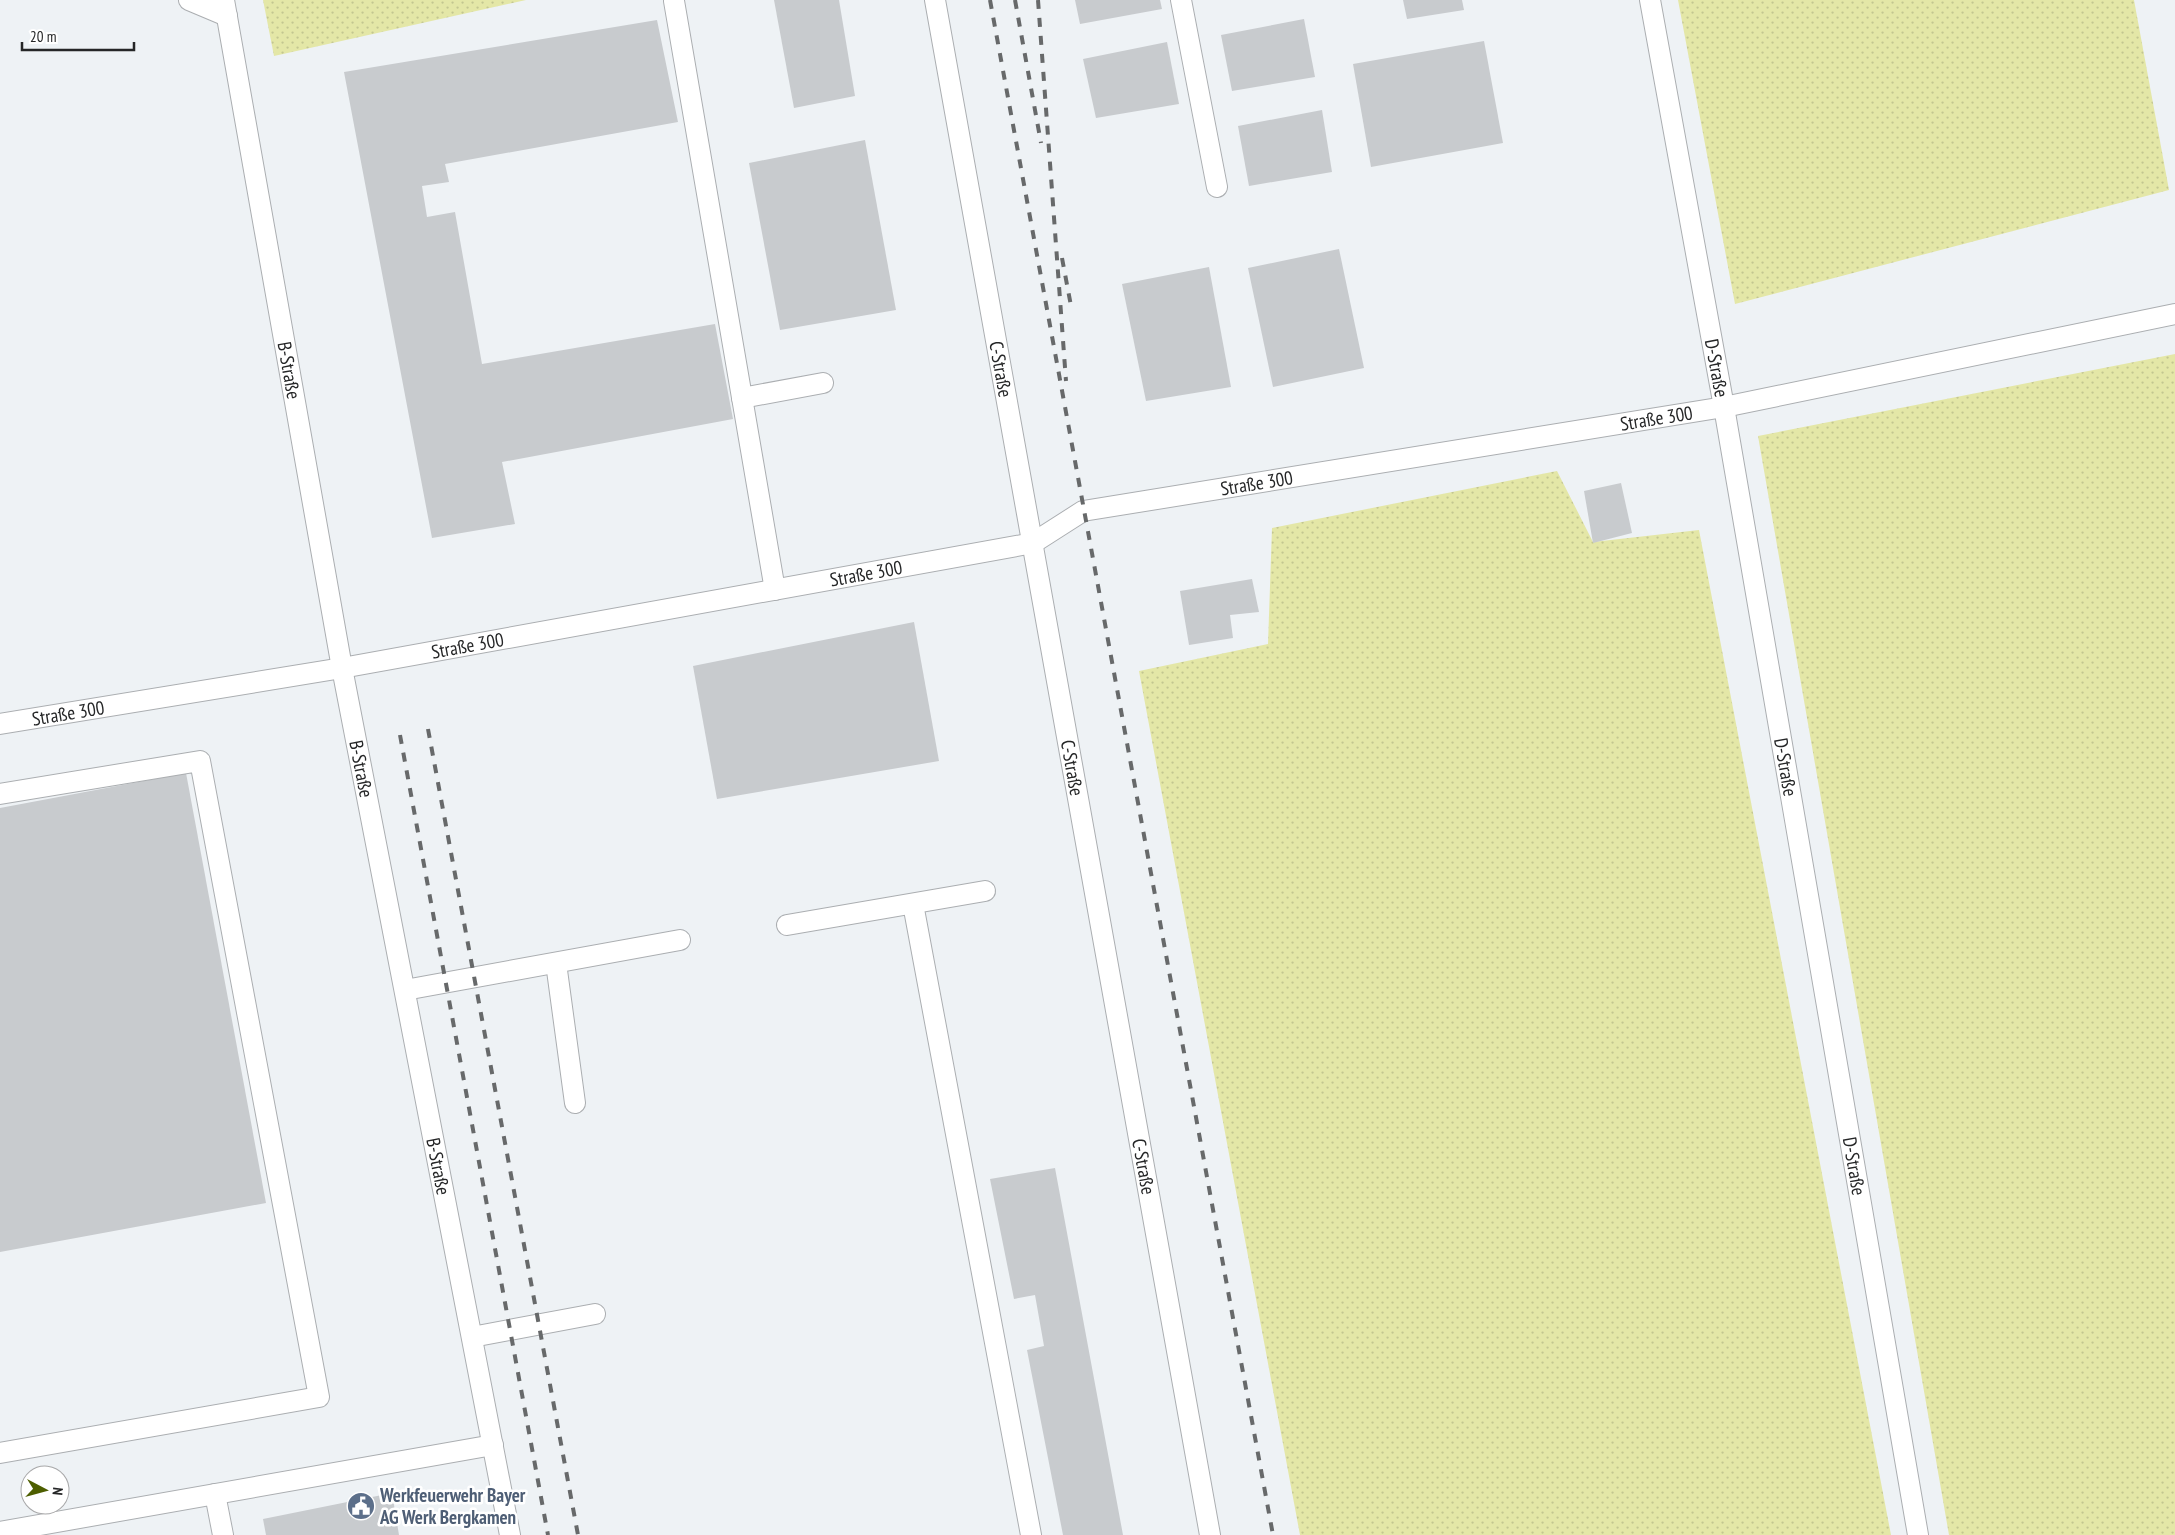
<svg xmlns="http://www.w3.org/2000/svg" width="2175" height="1535" viewBox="0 0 2175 1535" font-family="'PT Sans Narrow',sans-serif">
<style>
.grass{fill:url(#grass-dots)}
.building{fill:#c8cbce}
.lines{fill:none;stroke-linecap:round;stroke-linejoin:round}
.lane-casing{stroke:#abaeb1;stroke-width:22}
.lane{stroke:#fff;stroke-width:20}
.rail{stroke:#67696a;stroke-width:4;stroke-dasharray:9 9;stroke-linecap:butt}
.labels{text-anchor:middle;stroke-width:5;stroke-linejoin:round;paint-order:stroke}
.street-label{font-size:19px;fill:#252627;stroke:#fff}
.service-label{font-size:19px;font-weight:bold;fill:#4e5e75;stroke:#fff;text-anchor:start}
</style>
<defs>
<pattern id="grass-dots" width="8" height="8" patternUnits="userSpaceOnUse" patternTransform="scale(1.25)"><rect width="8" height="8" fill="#e4e7a7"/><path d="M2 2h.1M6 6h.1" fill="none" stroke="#c3c690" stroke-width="1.8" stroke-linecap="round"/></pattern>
</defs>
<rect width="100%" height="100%" fill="#eef2f5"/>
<g class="grass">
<path d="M 263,0 L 526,0 L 274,56 Z"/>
<path d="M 1678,0 L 2134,0 L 2169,190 L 1735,304 Z"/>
<path d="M 2175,354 L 2175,1535 L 1949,1535 L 1758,436 Z"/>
<path d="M 1557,471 L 1593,542 L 1699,530 L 1891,1535 L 1300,1535 L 1139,671 L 1268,644 L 1272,528 Z"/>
</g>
<g class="building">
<path d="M 774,0 L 839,0 L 855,96 L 794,108 Z"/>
<path d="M 1075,0 L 1160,0 L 1162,9 L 1080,24 Z"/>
<path d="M 1403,0 L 1462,0 L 1464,10 L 1407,19 Z"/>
<path d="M 1304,19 L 1315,77 L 1232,91 L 1221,35 Z"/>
<path d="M 657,20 L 678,122 L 445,164 L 449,182 L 422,186 L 427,217 L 455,212 L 482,364 L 715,324 L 733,419 L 502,462 L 515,524 L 432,538 L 344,72 Z"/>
<path d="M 1484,41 L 1503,143 L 1371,167 L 1353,64 Z"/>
<path d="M 1167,42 L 1179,104 L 1096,118 L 1083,59 Z"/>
<path d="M 1322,110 L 1332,172 L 1249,186 L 1238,126 Z"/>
<path d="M 865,140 L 896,310 L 780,330 L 749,163 Z"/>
<path d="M 1339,249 L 1364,368 L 1273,387 L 1248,268 Z"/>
<path d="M 1209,267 L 1231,387 L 1146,401 L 1122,284 Z"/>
<path d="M 1621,483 L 1632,533 L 1593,543 L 1584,491 Z"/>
<path d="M 1252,579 L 1259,612 L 1230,615 L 1233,638 L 1189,645 L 1180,591 Z"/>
<path d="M 914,622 L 939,761 L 717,799 L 693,666 Z"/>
<path d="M 186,773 L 266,1203 L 0,1252 L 0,808 Z"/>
<path d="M 1055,1168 L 1123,1535 L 1063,1535 L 1027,1350 L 1044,1346 L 1035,1295 L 1014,1299 L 990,1179 Z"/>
<path d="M 392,1493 L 399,1535 L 266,1535 L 263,1519 Z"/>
</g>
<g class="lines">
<defs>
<g id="lane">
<path d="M 189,0 L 227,16"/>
<path id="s1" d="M 224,0 L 342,668 L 510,1535"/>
<path id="s2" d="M 935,0 L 1210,1535"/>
<path d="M 1181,0 L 1217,187"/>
<path id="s3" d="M 1650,0 L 1724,407 L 1918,1535"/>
<path d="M 674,1 L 775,590"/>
<path d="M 742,398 L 823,383"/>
<path id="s4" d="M 0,724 L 342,668 L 1033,543 L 1083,511 L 1724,407 L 2175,314"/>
<path d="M 0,794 L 200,761 L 319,1397 L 0,1453"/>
<path d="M 913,904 L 1031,1535"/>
<path d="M 787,925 L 985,891"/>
<path d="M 556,963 L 575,1103"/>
<path d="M 405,990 L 680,940"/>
<path d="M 472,1337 L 595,1314"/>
<path d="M 215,1494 L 223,1535"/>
<path d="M 0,1532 L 493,1445"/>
</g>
</defs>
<use href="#lane" class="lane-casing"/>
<use href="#lane" class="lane"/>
<g class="rail">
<path d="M 990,0 L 1273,1535"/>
<path d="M 1015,0 L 1041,143"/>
<path d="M 1038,0 L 1066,381"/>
<path d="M 1062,258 L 1071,306"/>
<path d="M 428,729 L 578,1535"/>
<path d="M 400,735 L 548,1535"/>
</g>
</g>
<defs>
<symbol id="civic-disc" viewBox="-11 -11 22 22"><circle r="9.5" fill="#5c6f8a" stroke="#fff"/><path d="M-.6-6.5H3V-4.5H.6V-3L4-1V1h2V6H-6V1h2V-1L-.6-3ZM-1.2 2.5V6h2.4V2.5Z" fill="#fff"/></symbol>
</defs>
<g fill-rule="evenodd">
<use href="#civic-disc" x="345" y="1490" width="32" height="32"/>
</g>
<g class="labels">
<g class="street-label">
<text dy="7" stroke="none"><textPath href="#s3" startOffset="374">D-Straße</textPath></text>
<text dy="7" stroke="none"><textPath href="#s2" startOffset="375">C-Straße</textPath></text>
<text dy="7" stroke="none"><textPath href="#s1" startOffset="376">B-Straße</textPath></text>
<text dy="7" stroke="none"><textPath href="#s4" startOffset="1689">Straße 300</textPath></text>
<text dy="7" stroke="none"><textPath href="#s4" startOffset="1284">Straße 300</textPath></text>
<text dy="7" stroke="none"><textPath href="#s4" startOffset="879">Straße 300</textPath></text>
<text dy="7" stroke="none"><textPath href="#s4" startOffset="474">Straße 300</textPath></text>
<text dy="7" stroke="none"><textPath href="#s4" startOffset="69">Straße 300</textPath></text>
<text dy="7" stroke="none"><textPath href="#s2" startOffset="780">C-Straße</textPath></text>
<text dy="7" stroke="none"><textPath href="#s3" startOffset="779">D-Straße</textPath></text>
<text dy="7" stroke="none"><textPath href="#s1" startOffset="781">B-Straße</textPath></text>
<text dy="7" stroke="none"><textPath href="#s1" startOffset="1186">B-Straße</textPath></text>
<text dy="7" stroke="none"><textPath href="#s2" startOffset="1185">C-Straße</textPath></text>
<text dy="7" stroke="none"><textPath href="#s3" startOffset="1184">D-Straße</textPath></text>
</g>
<g class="service-label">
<text x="380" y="1502">Werkfeuerwehr Bayer<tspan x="380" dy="22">AG Werk Bergkamen</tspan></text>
</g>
</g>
<g transform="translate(45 1490) rotate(96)"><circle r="24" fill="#ffffff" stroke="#a8a8a9"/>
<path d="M0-4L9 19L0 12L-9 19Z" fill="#4d5e00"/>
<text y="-8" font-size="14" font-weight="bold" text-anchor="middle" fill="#252627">N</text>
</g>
<path d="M22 42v8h112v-8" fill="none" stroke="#252627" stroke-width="2.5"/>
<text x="30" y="42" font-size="15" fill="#252627" stroke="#ffffff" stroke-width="4" paint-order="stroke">20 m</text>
</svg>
